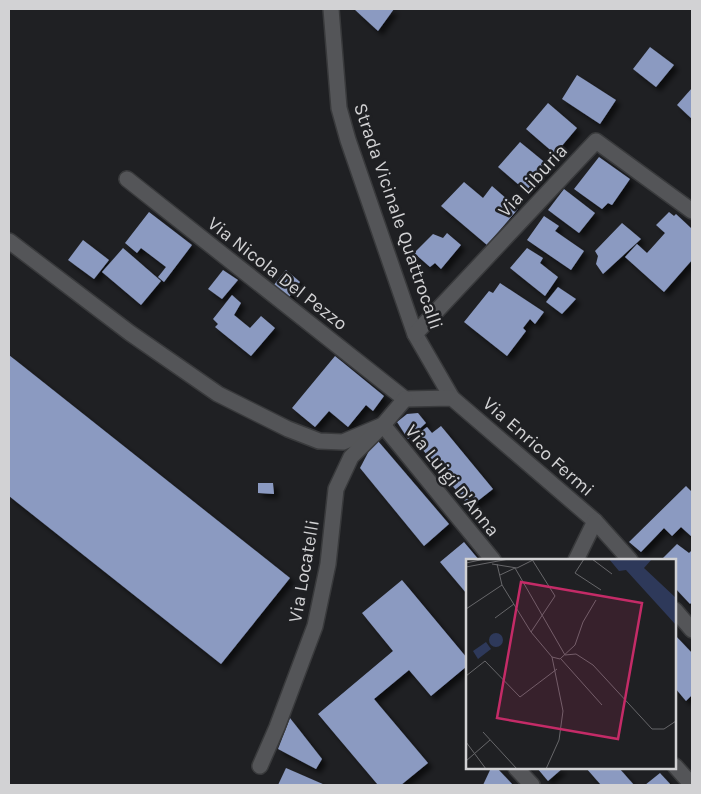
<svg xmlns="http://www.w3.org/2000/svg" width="701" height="794" viewBox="0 0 701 794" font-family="Karla,sans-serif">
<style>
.building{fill:#8b9ac1;filter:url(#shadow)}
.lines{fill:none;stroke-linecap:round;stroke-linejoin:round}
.minor-casing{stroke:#393a3c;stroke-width:18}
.minor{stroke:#545558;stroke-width:15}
.labels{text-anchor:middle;stroke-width:5;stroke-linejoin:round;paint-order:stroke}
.street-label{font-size:19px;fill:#d2d2d4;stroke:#1f2023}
.inset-road{fill:none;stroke:#67676a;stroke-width:1}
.view{fill:#c42b67;fill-opacity:0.15;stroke:#c42b67;stroke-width:2.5}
.inset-edge{fill:none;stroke:#d2d2d4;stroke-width:2.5}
</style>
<defs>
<filter id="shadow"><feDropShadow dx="4.5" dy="4.5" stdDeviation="2.5" flood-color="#0009"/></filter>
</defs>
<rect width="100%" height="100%" fill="#1f2023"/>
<g class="building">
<path d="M 354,9 L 394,9 L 378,31 Z"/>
<path d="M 650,47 L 674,65 L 656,87 L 633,69 Z"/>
<path d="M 577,75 L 616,100 L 600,124 L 562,99 Z"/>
<path d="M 692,88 L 692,119 L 677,105 Z"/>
<path d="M 548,103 L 577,128 L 555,154 L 526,129 Z"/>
<path d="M 520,142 L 548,165 L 526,191 L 498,167 Z"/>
<path d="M 599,157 L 630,179 L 612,205 L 608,203 L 602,209 L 574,189 Z"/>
<path d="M 464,182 L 483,198 L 492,186 L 518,209 L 487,245 L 441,206 Z"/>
<path d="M 564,189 L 595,213 L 579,233 L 548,210 Z"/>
<path d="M 149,212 L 192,245 L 164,282 L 158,277 L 166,267 L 141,248 L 137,253 L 125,243 Z"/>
<path d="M 669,212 L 674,216 L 676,214 L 692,229 L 692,260 L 664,292 L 625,257 L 637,244 L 647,253 L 665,233 L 656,225 Z"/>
<path d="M 544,216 L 559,226 L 555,231 L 584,251 L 571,270 L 527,240 Z"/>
<path d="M 622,223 L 641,239 L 603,274 L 596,264 L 598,256 L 595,251 Z"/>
<path d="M 447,233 L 461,245 L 441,269 L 435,263 L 430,267 L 414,253 L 433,234 L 443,238 Z"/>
<path d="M 83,240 L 109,260 L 94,279 L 68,260 Z"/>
<path d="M 123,248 L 161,281 L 141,305 L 102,272 Z"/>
<path d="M 527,248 L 543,258 L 540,263 L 558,277 L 545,296 L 510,268 Z"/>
<path d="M 223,270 L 238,280 L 222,299 L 208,289 Z"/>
<path d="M 286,270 L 300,282 L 289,297 L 273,286 Z"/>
<path d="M 500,283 L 544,312 L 535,324 L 530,319 L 523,328 L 526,331 L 507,356 L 464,322 L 489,291 L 493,293 Z"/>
<path d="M 558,287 L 576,299 L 562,314 L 546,302 Z"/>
<path d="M 232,295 L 241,303 L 234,315 L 250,328 L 261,316 L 275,328 L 251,356 L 215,327 L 218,324 L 213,319 Z"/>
<path d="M 9,355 L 290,578 L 221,664 L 9,496 Z"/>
<path d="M 335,356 L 384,396 L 373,411 L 366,405 L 348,427 L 329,411 L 315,427 L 292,408 Z"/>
<path d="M 418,413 L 426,423 L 408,439 L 397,422 L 407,414 Z"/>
<path d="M 441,426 L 493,489 L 470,507 L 413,438 L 427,427 L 432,433 Z"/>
<path d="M 378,441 L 449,524 L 424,546 L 360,468 L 371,447 Z"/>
<path d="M 258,483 L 273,483 L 274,494 L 258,493 Z"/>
<path d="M 686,486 L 692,492 L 692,537 L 681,527 L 672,536 L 664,528 L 641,552 L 629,542 Z"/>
<path d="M 464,542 L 479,560 L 467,560 L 467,594 L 440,562 Z"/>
<path d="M 677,544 L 689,553 L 692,550 L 692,602 L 690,604 L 675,588 L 675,560 L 661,560 Z"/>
<path d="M 402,580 L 467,658 L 467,666 L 431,696 L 409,670 L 374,699 L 428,763 L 401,785 L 378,785 L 318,714 L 393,651 L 362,613 Z"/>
<path d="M 675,635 L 692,653 L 692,695 L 686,701 L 675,688 Z"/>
<path d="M 290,718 L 322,759 L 316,769 L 278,749 Z"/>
<path d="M 286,768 L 325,785 L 278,785 Z"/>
<path d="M 491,768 L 497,768 L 513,785 L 483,785 Z"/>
<path d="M 537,768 L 563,768 L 548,781 Z"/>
<path d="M 586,768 L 619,768 L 634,785 L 601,785 Z"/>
<path d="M 660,773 L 671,785 L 645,785 Z"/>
</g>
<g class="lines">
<defs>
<g id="minor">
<path d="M 331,9 L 339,108 L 348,140 L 415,334 L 452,398"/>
<path d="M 127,179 L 405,399"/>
<path d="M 9,241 L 130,333 L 218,394 L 288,429 L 319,441 L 343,442 L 383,425 L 493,560"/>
<path d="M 415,334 L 596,141 L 692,211"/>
<path d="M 405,399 L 452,398 L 595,521 L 630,560"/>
<path d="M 576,560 L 595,521"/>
<path d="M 675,610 L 692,630"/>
<path d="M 260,766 L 277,727 L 315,626 L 328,564 L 336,489 L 351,457 L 383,425 L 405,399"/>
<path d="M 675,766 L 692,785"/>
<path d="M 516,768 L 532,785"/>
</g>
</defs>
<use href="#minor" class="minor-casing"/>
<use href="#minor" class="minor"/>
</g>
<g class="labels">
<g class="street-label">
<text transform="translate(532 180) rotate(-47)" y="7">Via Liburia</text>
<text transform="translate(399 216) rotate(71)" y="7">Strada Vicinale Quattrocalli</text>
<text transform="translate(278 273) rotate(38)" y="7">Via Nicola Del Pezzo</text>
<text transform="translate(539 446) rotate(41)" y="7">Via Enrico Fermi</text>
<text transform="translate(453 480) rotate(51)" y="7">Via Luigi D'Anna</text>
<text transform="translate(303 571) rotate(-80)" y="7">Via Locatelli</text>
</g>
</g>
<g transform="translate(466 559)">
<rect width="210" height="210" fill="#1f2023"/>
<path d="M 143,0 L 186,0 L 178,9 L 210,39 L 210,66 L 160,11 L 153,12 Z" fill="#2e395a"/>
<path d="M23 81a7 7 0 1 1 14 0a7 7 0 1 1-14 0ZM 20,83 L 25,90 L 12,100 L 7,92 Z" fill="#2e395a"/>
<path class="inset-road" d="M 118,0 L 109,14 L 135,31M 126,0 L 146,15M 0,4 L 19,0M 26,5 L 51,9 L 69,0M 31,5 L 36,26 L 65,73 L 86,98 L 94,100M 0,8 L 43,0M 34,16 L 49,9 L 99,96 L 110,95 L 127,106 L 186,170 L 198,170 L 210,162M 0,50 L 36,26M 29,59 L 48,45M 65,73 L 89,37 L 67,2M 94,100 L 109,86 L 117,63 L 130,41M 95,100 L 136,146M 0,117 L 19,102 L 54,138 L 91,110M 17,173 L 51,210M 0,183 L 20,210M 0,202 L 24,181M 80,210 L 93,181 L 97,152 L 86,98"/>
<path class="view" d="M 55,23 L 176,44 L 152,180 L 31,159 Z"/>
<rect width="210" height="210" class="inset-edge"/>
</g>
<rect width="701" height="794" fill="none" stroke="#d2d2d4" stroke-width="20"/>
</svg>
